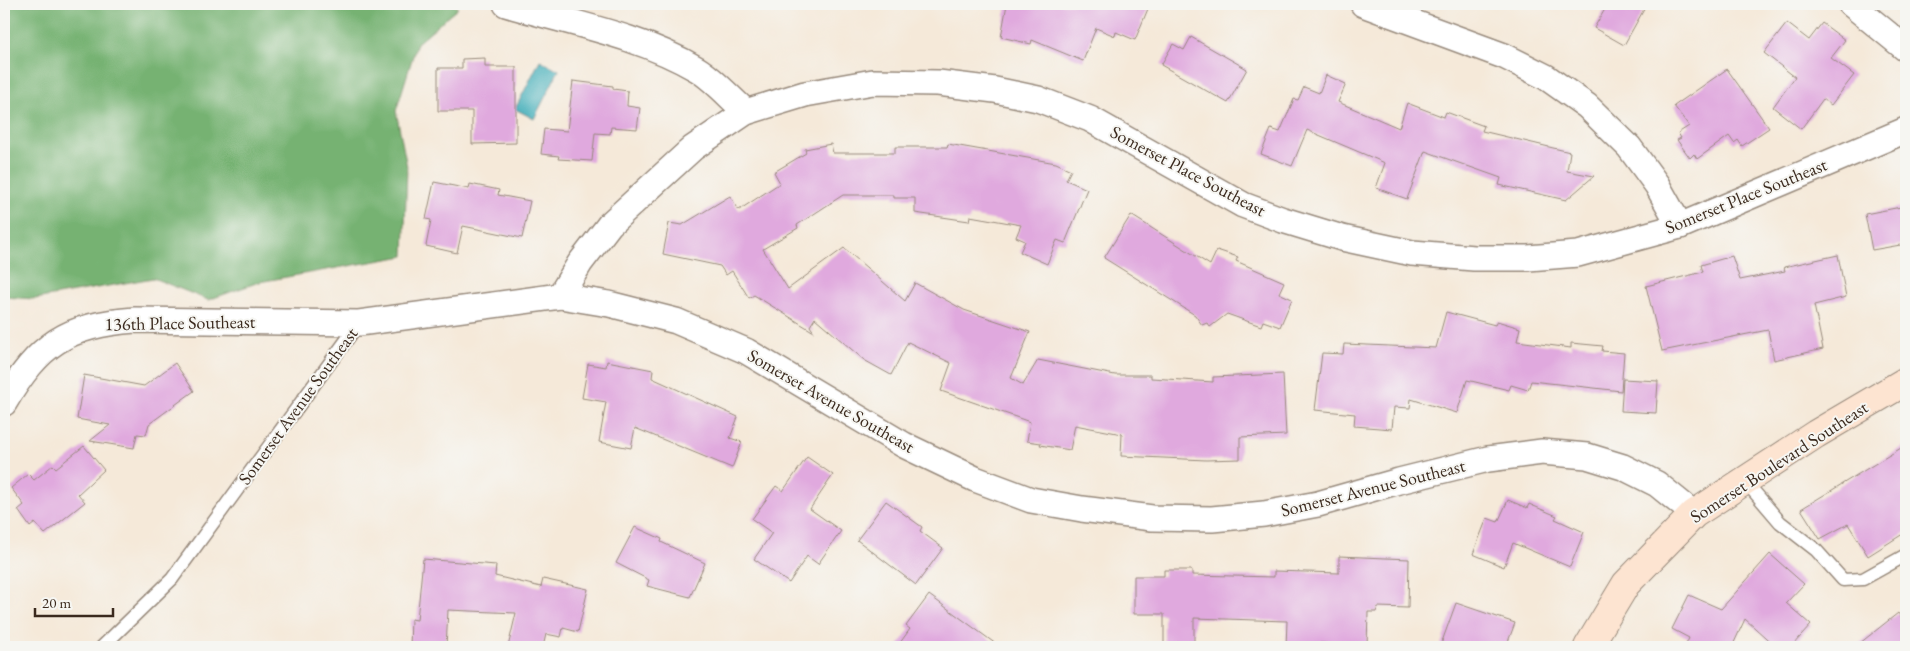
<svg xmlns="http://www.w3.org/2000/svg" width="1910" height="651" viewBox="0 0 1910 651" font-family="'EB Garamond',serif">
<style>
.forest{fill:#76b272;stroke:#586e48}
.water{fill:#3cacb8;stroke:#3c6b6b}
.building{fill:#e0a9de}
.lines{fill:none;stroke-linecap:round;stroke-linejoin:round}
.lane-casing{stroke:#988a7c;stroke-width:15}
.street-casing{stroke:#988a7c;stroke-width:28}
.secondary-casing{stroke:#988a7c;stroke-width:30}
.lane{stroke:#fff;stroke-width:12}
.street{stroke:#fff;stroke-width:25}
.secondary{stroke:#fde4d1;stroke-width:28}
.labels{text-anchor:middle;stroke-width:4;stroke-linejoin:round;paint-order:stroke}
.street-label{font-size:18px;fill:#3b2a1e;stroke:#f6f6f2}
</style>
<rect width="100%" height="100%" fill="#f6f6f2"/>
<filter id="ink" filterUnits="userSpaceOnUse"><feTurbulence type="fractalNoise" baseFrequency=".02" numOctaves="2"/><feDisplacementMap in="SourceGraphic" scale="10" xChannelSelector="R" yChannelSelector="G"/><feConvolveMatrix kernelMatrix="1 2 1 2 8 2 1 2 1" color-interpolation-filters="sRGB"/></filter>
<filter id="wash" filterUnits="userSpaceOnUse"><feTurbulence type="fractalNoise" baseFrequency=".0096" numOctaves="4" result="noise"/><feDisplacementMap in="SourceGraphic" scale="20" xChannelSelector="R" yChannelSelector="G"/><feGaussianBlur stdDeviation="1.12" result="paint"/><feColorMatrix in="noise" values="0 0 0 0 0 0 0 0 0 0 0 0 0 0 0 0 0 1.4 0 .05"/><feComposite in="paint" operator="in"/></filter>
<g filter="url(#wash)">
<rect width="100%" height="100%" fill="#f5e9d9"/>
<path class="forest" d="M 4,4 L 452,4 L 458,8 L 417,43 L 396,111 L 407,167 L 404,256 L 259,282 L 208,300 L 153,278 L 35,299 L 4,297 Z"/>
<path class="water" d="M 540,60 L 559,70 L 534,119 L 515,109 Z"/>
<g id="blocks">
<g class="building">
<path d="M 1007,4 L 1150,4 L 1135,40 L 1116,32 L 1115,36 L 1096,28 L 1083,61 L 1032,40 L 1031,44 L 1001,37 Z"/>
<path d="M 1608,4 L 1647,4 L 1624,45 L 1594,28 Z"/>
<path d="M 1787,23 L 1809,40 L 1822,23 L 1845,40 L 1831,58 L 1854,75 L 1831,105 L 1823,99 L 1801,129 L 1773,107 L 1795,77 L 1764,53 Z"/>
<path d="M 1191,37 L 1247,69 L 1228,103 L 1161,65 L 1173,44 L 1184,50 Z"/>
<path d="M 485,58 L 485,67 L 516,67 L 516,143 L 472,144 L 472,111 L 438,111 L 438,68 L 462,68 L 462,59 Z"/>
<path d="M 1727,69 L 1769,128 L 1742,146 L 1738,140 L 1734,143 L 1729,136 L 1697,159 L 1694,154 L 1690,158 L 1677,140 L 1681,138 L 1678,133 L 1689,126 L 1674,106 Z"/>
<path d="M 1326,75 L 1346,84 L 1338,102 L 1399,128 L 1407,103 L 1444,117 L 1446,112 L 1484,126 L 1482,131 L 1570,152 L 1567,171 L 1594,176 L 1566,200 L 1499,185 L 1501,178 L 1425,151 L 1407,199 L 1376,188 L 1385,163 L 1307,130 L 1292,166 L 1261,154 L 1271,129 L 1280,132 L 1294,99 L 1298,100 L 1304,87 L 1319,93 Z"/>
<path d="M 573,81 L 613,86 L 613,89 L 628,91 L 627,106 L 640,108 L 637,129 L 611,127 L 610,134 L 595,133 L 592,161 L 558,159 L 559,156 L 541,154 L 544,129 L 567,131 Z"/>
<path d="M 831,144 L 833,153 L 895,153 L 895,147 L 947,147 L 948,144 L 1056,163 L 1071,170 L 1066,180 L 1087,189 L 1065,243 L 1057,240 L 1047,264 L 1020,252 L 1025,241 L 1016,237 L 1021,225 L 970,216 L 969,221 L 915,213 L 915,198 L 894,198 L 894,195 L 843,195 L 797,225 L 798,228 L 763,249 L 788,289 L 844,248 L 905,301 L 915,283 L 964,310 L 1030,332 L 1011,378 L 1023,385 L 1038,360 L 1115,375 L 1151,375 L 1151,378 L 1213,382 L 1213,377 L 1283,374 L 1286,435 L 1240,437 L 1240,459 L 1206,460 L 1121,456 L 1122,434 L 1075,425 L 1070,450 L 1040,445 L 1041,443 L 1027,441 L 1030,422 L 941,391 L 951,363 L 908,342 L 891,375 L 864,360 L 815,318 L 810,326 L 814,332 L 754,295 L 749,298 L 732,271 L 726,275 L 720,266 L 663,254 L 669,223 L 682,225 L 730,196 L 739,210 L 780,183 L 774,172 L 806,153 L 805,149 Z"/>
<path d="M 434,182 L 469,189 L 470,184 L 499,190 L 498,195 L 530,201 L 522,238 L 463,226 L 457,253 L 426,246 L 431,220 L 426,219 Z"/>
<path d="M 1906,206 L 1906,244 L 1872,250 L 1865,214 Z"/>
<path d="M 1131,215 L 1210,265 L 1217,250 L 1238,257 L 1236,261 L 1284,282 L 1279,293 L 1292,299 L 1280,327 L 1263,321 L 1261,326 L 1227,314 L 1210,327 L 1207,323 L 1202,325 L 1195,315 L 1104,258 Z"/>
<path d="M 1838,255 L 1846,297 L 1814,305 L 1823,349 L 1774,360 L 1768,330 L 1662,351 L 1646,286 L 1703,272 L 1701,265 L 1732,256 L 1740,280 L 1785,271 L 1784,267 Z"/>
<path d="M 1446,312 L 1495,325 L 1497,321 L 1520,328 L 1517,341 L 1571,348 L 1571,343 L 1603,346 L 1602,351 L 1624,353 L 1621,391 L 1531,381 L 1528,390 L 1511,385 L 1509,390 L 1467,380 L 1457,413 L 1411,399 L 1410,408 L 1394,407 L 1392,429 L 1354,426 L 1355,414 L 1315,410 L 1322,353 L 1343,354 L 1344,344 L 1436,348 Z"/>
<path d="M 607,361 L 653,370 L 652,378 L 738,417 L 730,438 L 742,442 L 732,468 L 635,428 L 631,448 L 599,442 L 606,402 L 582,398 L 588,364 L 606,367 Z"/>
<path d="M 175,363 L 194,391 L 149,424 L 146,435 L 137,434 L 134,448 L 90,441 L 110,425 L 77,419 L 84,375 L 144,386 Z"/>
<path d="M 1623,379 L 1658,381 L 1656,413 L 1621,411 Z"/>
<path d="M 1906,445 L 1906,532 L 1868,556 L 1848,524 L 1820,539 L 1801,509 Z"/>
<path d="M 84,446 L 104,470 L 78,494 L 85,502 L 45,534 L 35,523 L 30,527 L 18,510 L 24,505 L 11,488 L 28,474 L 34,480 L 53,465 L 56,468 Z"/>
<path d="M 807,457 L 833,475 L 810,509 L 841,531 L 818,564 L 807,556 L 789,583 L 754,559 L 772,533 L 752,519 L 776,486 L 783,491 Z"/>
<path d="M 1508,500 L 1527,508 L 1529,504 L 1557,516 L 1555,519 L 1584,532 L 1570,567 L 1513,543 L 1504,567 L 1473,554 L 1487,518 L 1498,522 Z"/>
<path d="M 886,501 L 922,527 L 920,531 L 943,548 L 916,585 L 857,540 Z"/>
<path d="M 635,527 L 662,539 L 661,542 L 705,563 L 690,597 L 647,586 L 649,580 L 616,563 Z"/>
<path d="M 1770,554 L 1804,584 L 1786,603 L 1811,625 L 1791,647 L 1776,647 L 1745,619 L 1732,647 L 1685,647 L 1689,638 L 1672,629 L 1689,595 L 1721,609 Z"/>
<path d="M 1339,556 L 1409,559 L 1408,608 L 1378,607 L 1376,612 L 1368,612 L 1367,646 L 1320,643 L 1320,647 L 1286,647 L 1287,621 L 1194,618 L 1194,647 L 1164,647 L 1164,614 L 1134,614 L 1134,576 L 1164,576 L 1164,570 L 1192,570 L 1192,575 L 1274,577 L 1274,571 L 1339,573 Z"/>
<path d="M 423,559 L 496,565 L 495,576 L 541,587 L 543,579 L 588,589 L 578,632 L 563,628 L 561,637 L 546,634 L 543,647 L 508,647 L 516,613 L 448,610 L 446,647 L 410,647 L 411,619 L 417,620 Z"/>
<path d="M 929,595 L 1000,647 L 897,647 L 910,629 L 906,626 Z"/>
<path d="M 1456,603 L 1515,623 L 1506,647 L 1440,647 Z"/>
<path d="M 1898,613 L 1906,624 L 1906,647 L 1855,647 Z"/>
</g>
</g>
</g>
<g filter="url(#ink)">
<use href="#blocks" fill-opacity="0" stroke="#988a7c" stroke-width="1"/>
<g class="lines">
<defs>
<g id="lane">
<path d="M 1745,481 L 1780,522 L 1816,550 L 1843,580 L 1863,579 L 1906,555"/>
<path d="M 102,647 L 172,579 L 359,323"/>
</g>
<g id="street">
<path d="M 506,4 C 569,23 639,35 697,69 C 715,80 730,98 746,112"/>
<path d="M 1363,4 L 1504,56 L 1546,77 L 1587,106 L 1629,147 L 1657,185 L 1680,226"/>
<path d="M 1851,4 L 1906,49"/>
<path d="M 560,296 L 580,263 L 610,224 L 693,148 L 746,112 L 805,94 L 873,82 L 938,83 L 995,90 L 1038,99 L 1090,119 L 1243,205 L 1283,220 L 1342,238 L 1412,253 L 1474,258 L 1528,258 L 1578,254 L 1680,226 L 1906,130"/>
<path d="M 4,403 C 39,344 66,325 135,320 L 359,323 L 560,296 L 609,304 L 676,321 L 746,351 L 904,445 L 975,479 L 1031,500 L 1082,509 L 1152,518 L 1212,519 L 1264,514 L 1318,504 L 1399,481 L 1488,459 L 1542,452 L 1587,456 L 1623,467 L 1657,484 L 1694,514"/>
</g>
<path id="secondary" d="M 1588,647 L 1626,584 L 1694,514 L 1816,434 L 1906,381"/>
</defs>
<use href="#lane" class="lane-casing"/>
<use href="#street" class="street-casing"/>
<use href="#secondary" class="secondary-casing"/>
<use href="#lane" class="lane"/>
<use href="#street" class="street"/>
<use href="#secondary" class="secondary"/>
</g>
</g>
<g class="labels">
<g class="street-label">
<text transform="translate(1188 171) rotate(28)" y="6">Somerset Place Southeast</text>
<text transform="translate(1746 196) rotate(-22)" y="6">Somerset Place Southeast</text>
<text transform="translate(180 323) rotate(-1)" y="6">136th Place Southeast</text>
<text transform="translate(831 401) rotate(30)" y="6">Somerset Avenue Southeast</text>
<text transform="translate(298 406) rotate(-54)" y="6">Somerset Avenue Southeast</text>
<text transform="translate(1779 462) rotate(-33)" y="6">Somerset Boulevard Southeast</text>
<text transform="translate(1373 488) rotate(-14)" y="6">Somerset Avenue Southeast</text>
</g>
</g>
<rect width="1910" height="651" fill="none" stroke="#f6f6f2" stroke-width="20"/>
<path d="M35 608v8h78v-8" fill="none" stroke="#3b2a1e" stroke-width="2.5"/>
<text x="42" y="608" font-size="15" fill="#3b2a1e" stroke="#f6f6f2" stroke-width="4" paint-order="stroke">20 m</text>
</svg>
